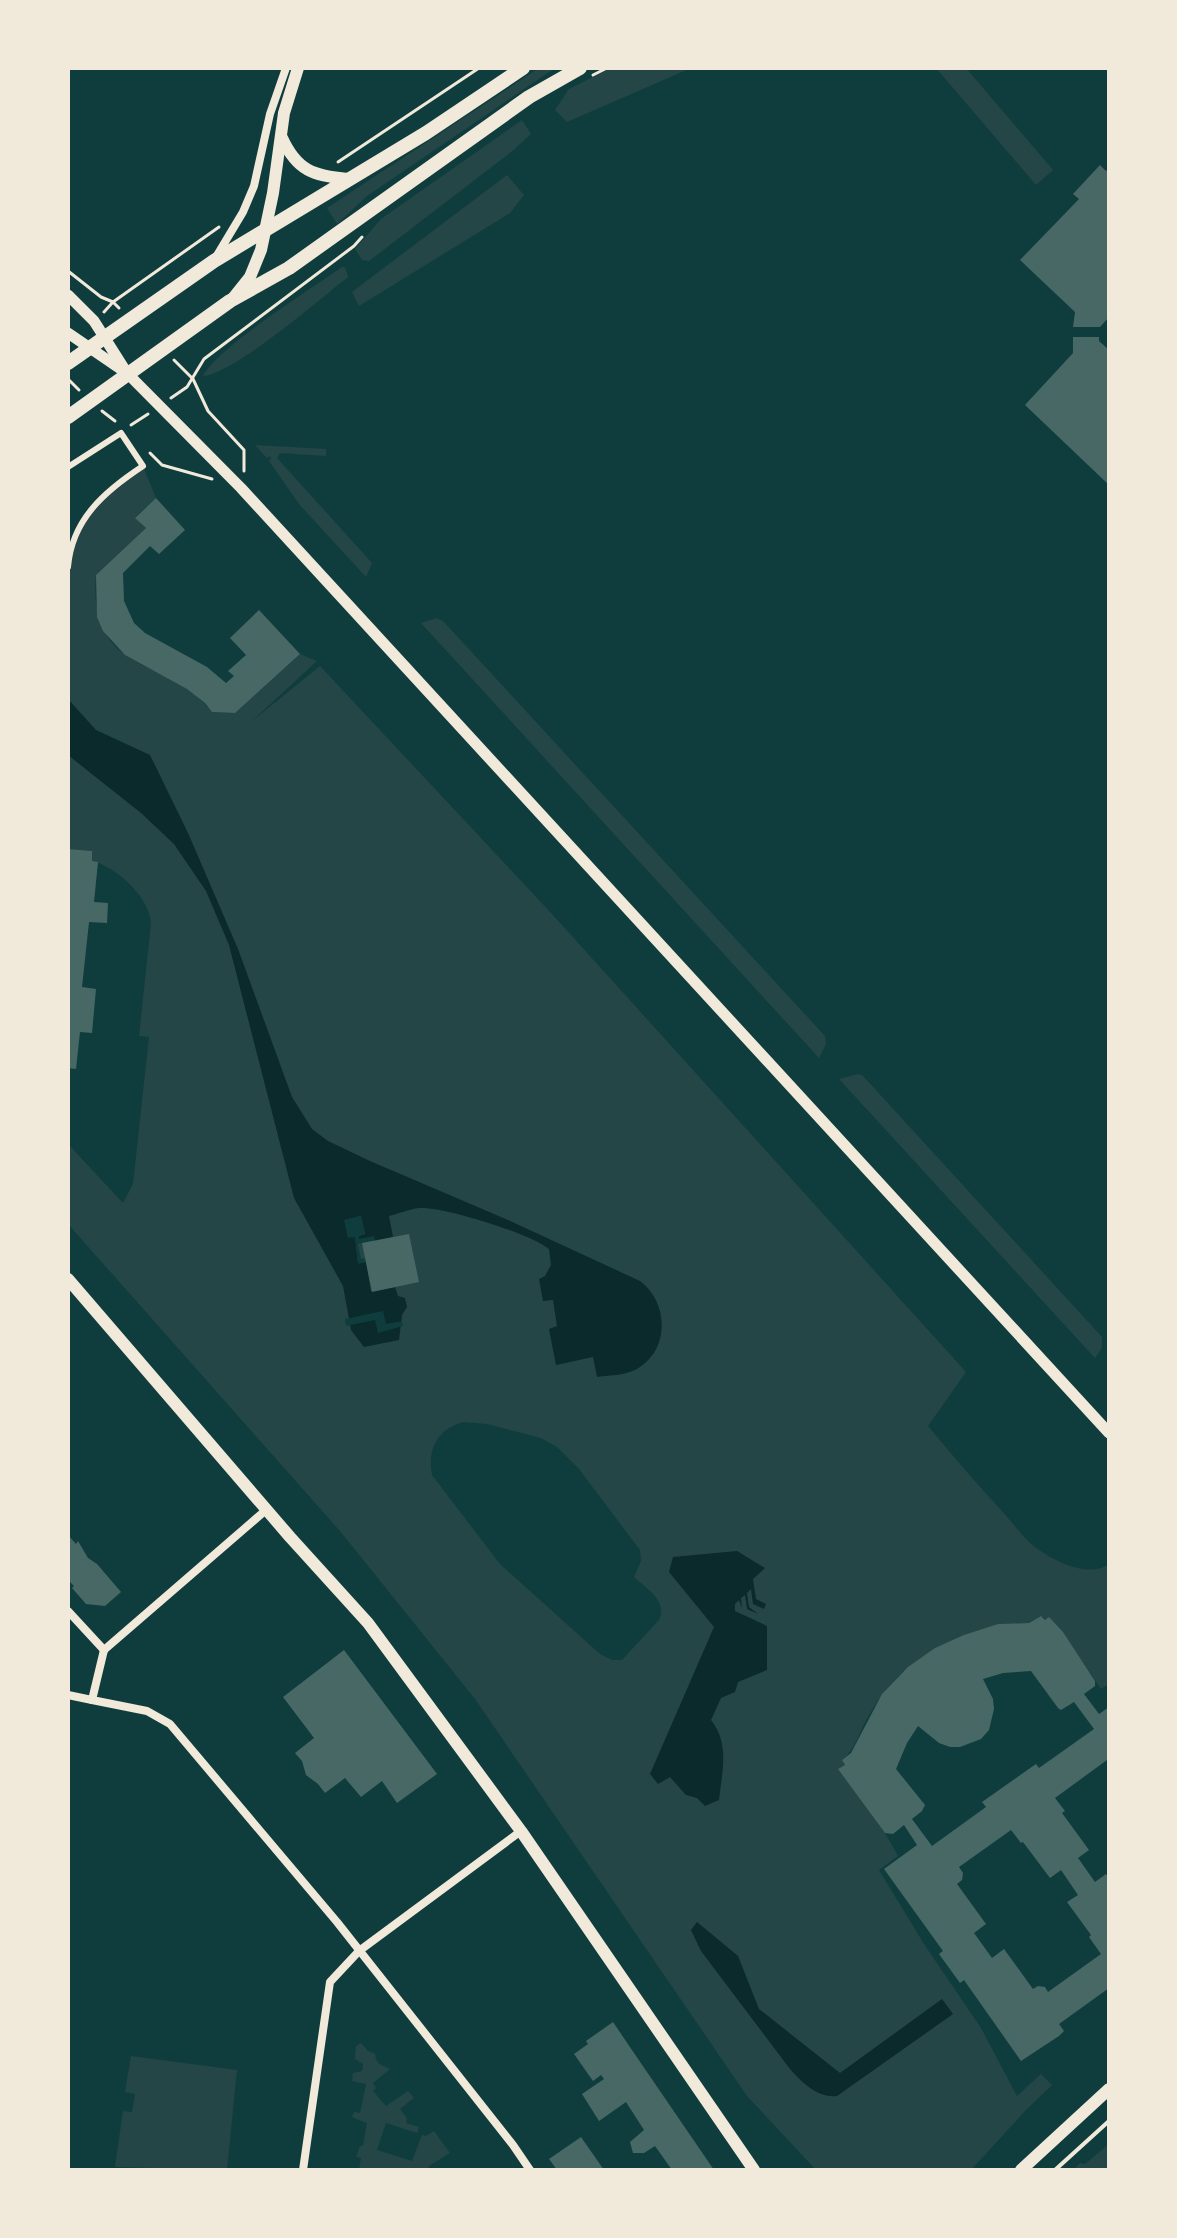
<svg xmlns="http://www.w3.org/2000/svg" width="1177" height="2238" viewBox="0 0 1177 2238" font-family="'Times New Roman',serif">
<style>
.green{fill:#244646;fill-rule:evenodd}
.water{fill:#0a2a2b}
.pier{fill:#0f3d3e}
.building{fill:#486865;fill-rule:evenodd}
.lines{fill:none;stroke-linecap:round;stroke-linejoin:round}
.path{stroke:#f1e9da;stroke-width:3}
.service{stroke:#f1e9da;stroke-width:4}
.pedestrian{stroke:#f1e9da;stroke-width:6}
.minor{stroke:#f1e9da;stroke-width:8}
.tertiary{stroke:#f1e9da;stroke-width:11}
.secondary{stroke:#f1e9da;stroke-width:12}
.primary{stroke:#f1e9da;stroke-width:14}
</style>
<rect width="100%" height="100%" fill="#0f3d3e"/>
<g class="green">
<path d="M 539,68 L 555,68 L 367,196 L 337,224 L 327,208 Z"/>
<path d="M 611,68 L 691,68 L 567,122 L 555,110 L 569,89 Z"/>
<path d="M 936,68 L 966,68 L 1053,170 L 1036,185 Z"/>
<path d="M 522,120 L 531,134 L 510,153 L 369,261 L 362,260 L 355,249 L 381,219 Z"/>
<path d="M 507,175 L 524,195 L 510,213 L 359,306 L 352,292 Z"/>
<path d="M 342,267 L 345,267 L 348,277 C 319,300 235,373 203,376 C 218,347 311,289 342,267 Z"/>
<path d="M 255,445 L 326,449 L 326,456 L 280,453 L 277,458 L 372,563 L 366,577 L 299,504 L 269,461 L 271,459 L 270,456 L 267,458 Z"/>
<path d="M 143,466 L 156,498 L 135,517 L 146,528 L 96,575 C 88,678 167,654 212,712 L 235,713 L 300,654 L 317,661 L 251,722 L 320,666 L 552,914 L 966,1372 L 928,1426 C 952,1455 976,1483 1001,1510 C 1011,1521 1020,1533 1030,1543 C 1048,1558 1087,1580 1109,1564 L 1109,1684 L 1101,1689 L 1063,1633 L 1041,1616 L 1029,1623 L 998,1624 L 908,1668 C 891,1682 879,1697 868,1717 C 859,1732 856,1749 842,1760 L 845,1765 L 839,1769 L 885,1833 L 898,1856 L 879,1870 L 924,1944 L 981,2028 L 1017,2096 L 1041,2074 L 1052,2085 L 1026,2110 L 971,2170 L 816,2170 L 747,2096 L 475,1699 L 340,1531 L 68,1224 L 68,1144 L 123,1203 L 133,1184 L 149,1037 L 139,1036 L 151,923 C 149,895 114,866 92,861 L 92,851 L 68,849 L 68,567 L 85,515 ZM 464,1422 L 487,1424 L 541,1438 L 557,1447 L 579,1469 L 640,1550 L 641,1561 L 634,1577 C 647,1589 668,1601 659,1620 L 622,1660 L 612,1660 L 600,1654 L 500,1564 L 432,1475 C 427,1449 438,1428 464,1422 Z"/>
<path d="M 437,618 L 443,621 L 825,1036 L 826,1044 L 819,1058 L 421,623 Z"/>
<path d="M 858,1074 L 863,1076 L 1102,1337 L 1102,1348 L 1095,1358 L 839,1079 Z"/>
<path d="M 361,2043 L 368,2051 L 375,2054 C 376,2065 383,2065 390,2069 L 373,2083 L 376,2088 L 373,2091 L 386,2106 L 408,2091 L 414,2098 L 400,2109 L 407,2118 L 406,2123 L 419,2127 L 417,2133 L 386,2123 L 377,2150 L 412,2161 L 422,2135 L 426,2136 L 434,2131 L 450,2153 L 429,2166 L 428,2170 L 359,2170 L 361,2158 L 356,2157 L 360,2146 L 363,2146 L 367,2123 L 352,2117 L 354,2112 L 360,2113 L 366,2084 L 352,2081 L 353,2073 L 362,2071 L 363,2064 L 355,2059 L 356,2046 Z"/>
<path d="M 131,2056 L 237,2070 L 227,2170 L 115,2167 L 123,2111 L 132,2112 L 135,2094 L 125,2092 Z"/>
<path d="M 1109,2144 L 1109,2170 L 1073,2170 L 1080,2163 L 1085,2164 Z"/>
</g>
<g class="water">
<path d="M 68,699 L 96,730 L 150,755 L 188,833 L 238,949 L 292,1097 L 312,1129 L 328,1141 L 370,1161 L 508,1220 L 640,1281 C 668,1302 670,1347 640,1367 C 627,1376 611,1375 597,1377 L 593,1357 L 556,1365 L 549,1329 L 557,1326 L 553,1300 L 543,1301 L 539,1279 L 545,1276 L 551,1265 L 549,1249 C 532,1234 442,1206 419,1208 C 409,1209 398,1214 389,1216 L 393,1237 L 375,1241 L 359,1240 L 359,1236 L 365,1234 L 361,1216 L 345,1220 L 348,1237 L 355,1236 L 358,1263 L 366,1262 L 371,1291 L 395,1287 L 398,1296 L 405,1298 L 407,1307 L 402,1315 L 399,1340 L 364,1347 L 351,1330 L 343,1286 L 294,1198 L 229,945 L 206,891 L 174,844 L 141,813 L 68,755 Z"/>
<path d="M 737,1551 L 765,1568 L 753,1579 L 756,1599 L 766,1604 L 764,1609 L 753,1604 L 751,1589 L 747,1593 L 749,1607 L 758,1614 L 747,1609 L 745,1595 L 741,1598 L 742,1608 L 739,1600 L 735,1604 L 735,1611 L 767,1626 L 767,1670 L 738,1682 L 735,1692 L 721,1698 L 711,1720 C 730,1744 722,1771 719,1800 L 705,1806 L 697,1798 L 686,1795 L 670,1777 L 658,1784 L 650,1774 L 714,1627 L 669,1572 L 673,1557 Z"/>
<path d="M 697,1922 L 738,1956 L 759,2009 L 840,2073 L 942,1999 L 953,2014 L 837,2096 C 817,2098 803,2083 790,2069 L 701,1951 L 691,1930 Z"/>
</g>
<g class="pier">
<path d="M 361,1216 L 365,1234 L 359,1236 L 359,1239 L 374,1236 L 376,1244 L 371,1241 L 358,1244 L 361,1259 L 367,1258 L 370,1261 L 358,1264 L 355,1237 L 348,1238 L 344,1220 Z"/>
<path d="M 383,1311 L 386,1324 L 402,1321 L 403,1326 L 378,1333 L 375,1320 L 346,1326 L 345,1319 Z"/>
</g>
<g class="building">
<path d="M 1100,165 L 1106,171 L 1109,168 L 1109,317 L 1100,327 L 1073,327 L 1075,312 L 1020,260 L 1079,199 L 1073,194 Z"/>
<path d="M 1073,337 L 1099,337 L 1099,341 L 1109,350 L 1109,485 L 1025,405 L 1073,353 Z"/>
<path d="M 156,498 L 185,530 L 159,554 L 150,546 L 123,573 L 124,601 L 134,623 L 145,633 L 207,667 L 226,683 L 234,676 L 228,671 L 246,655 L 230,638 L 259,610 L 300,654 L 235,713 L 212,712 L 205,703 L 187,689 L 125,655 L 103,631 L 97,617 L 96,575 L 146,528 L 135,518 Z"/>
<path d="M 68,849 L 92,851 L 92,861 L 98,862 L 94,902 L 108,903 L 107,923 L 89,922 L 82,987 L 96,989 L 92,1033 L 80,1032 L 76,1069 L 68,1068 Z"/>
<path d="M 409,1234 L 419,1282 L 372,1292 L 362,1243 Z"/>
<path d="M 68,1535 L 76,1544 L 78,1541 L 88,1558 L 97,1564 L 121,1592 L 105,1606 L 86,1604 L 72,1588 L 74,1586 L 68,1580 Z"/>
<path d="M 1041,1616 L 1045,1620 L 1049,1617 L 1063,1632 L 1095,1681 L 1095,1686 L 1084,1694 L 1099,1714 L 1109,1707 L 1109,1763 L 1107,1760 L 1055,1798 L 1065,1811 L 1062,1813 L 1089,1850 L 1078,1858 L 1095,1882 L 1106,1874 L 1109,1879 L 1109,1988 L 1059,2024 L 1064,2031 L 1059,2036 L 1021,2061 L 964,1980 L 960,1983 L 939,1954 L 943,1951 L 884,1869 L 917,1845 L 904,1825 L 893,1834 L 885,1833 L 838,1769 L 845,1765 L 842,1760 L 851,1753 L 882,1694 L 908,1667 L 935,1648 L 964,1635 L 998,1624 L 1029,1623 ZM 1031,1671 L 1058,1708 L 1061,1710 L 1074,1702 L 1094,1729 L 1039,1768 L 1036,1764 L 982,1802 L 986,1807 L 932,1846 L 912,1819 L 922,1811 L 925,1805 L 896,1769 L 907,1743 L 918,1726 L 939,1743 L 950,1747 L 960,1747 L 981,1739 L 989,1730 L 994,1709 L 993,1699 L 983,1679 L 1003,1673 ZM 1011,1830 L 1021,1843 L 1023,1842 L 1050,1878 L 1061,1870 L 1078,1895 L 1067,1902 L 1091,1935 L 1089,1937 L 1101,1954 L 1048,1992 L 1045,1987 L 1038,1986 L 1033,1989 L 1004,1949 L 992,1958 L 974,1933 L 986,1924 L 957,1884 L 962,1880 L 963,1873 L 959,1867 Z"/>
<path d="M 344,1650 L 437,1774 L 397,1803 L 382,1781 L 361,1797 L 345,1778 L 325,1793 L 318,1784 L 306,1775 L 302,1761 L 295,1753 L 314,1738 L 283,1697 Z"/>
<path d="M 613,2022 L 634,2053 L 714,2170 L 672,2170 L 655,2146 L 644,2153 L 633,2153 L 630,2142 L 644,2130 L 626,2102 L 599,2121 L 582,2094 L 604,2079 L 601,2075 L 593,2081 L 574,2054 L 588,2044 L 586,2041 Z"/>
<path d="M 581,2137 L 604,2170 L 557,2170 L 549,2159 Z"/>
</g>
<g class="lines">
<g class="path">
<path d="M 593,75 L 607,68"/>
<path d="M 338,162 L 479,68"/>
<path d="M 68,271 L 101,297 L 113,302 L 119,308"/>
<path d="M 104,312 L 113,302 L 219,227"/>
<path d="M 174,360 L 193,379 L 208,411 L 244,450 L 244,471"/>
<path d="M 68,379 L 79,390"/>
<path d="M 171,398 L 187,387 L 204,359 L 354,246 L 362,237"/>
<path d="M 102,411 L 115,421"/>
<path d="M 131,425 L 148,414"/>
<path d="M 150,453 L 162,465 L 212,479"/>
</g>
<path class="service" d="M 1055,2170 L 1109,2121"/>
<path class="pedestrian" d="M 68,467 L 121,433 L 143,466 C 105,491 72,519 68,567"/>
<g class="minor">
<path d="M 216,257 L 243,212 L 254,186 L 270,114 L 286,68"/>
<path d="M 68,1611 L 104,1650"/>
<path d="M 104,1650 L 92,1700 L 147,1711 L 170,1724 L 337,1922 L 513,2145 L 530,2170"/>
<path d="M 104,1650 L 266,1510"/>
<path d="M 68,1695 L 92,1700"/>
<path d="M 303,2170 L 330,1982 L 359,1951 L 521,1831"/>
</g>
<g class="tertiary">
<path d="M 68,295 L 94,321 L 125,370"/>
<path d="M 68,333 L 128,374 L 241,488 L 1109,1433"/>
</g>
<g class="secondary">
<path d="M 282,138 C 297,171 314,176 348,179"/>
<path d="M 234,297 L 250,277 L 261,250 L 273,193 L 284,113 L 298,68"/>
<path d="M 68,1279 L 290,1537 L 368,1623 L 521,1831 L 754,2170"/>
<path d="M 1021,2170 L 1109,2089"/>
</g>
<g class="primary">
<path d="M 68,363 L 214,261 L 426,133 L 523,68"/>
<path d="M 68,417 L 230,301 L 289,268 L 529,97 L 580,68"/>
</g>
</g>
<rect width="1177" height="2238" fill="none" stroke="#f1e9da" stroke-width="140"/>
</svg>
